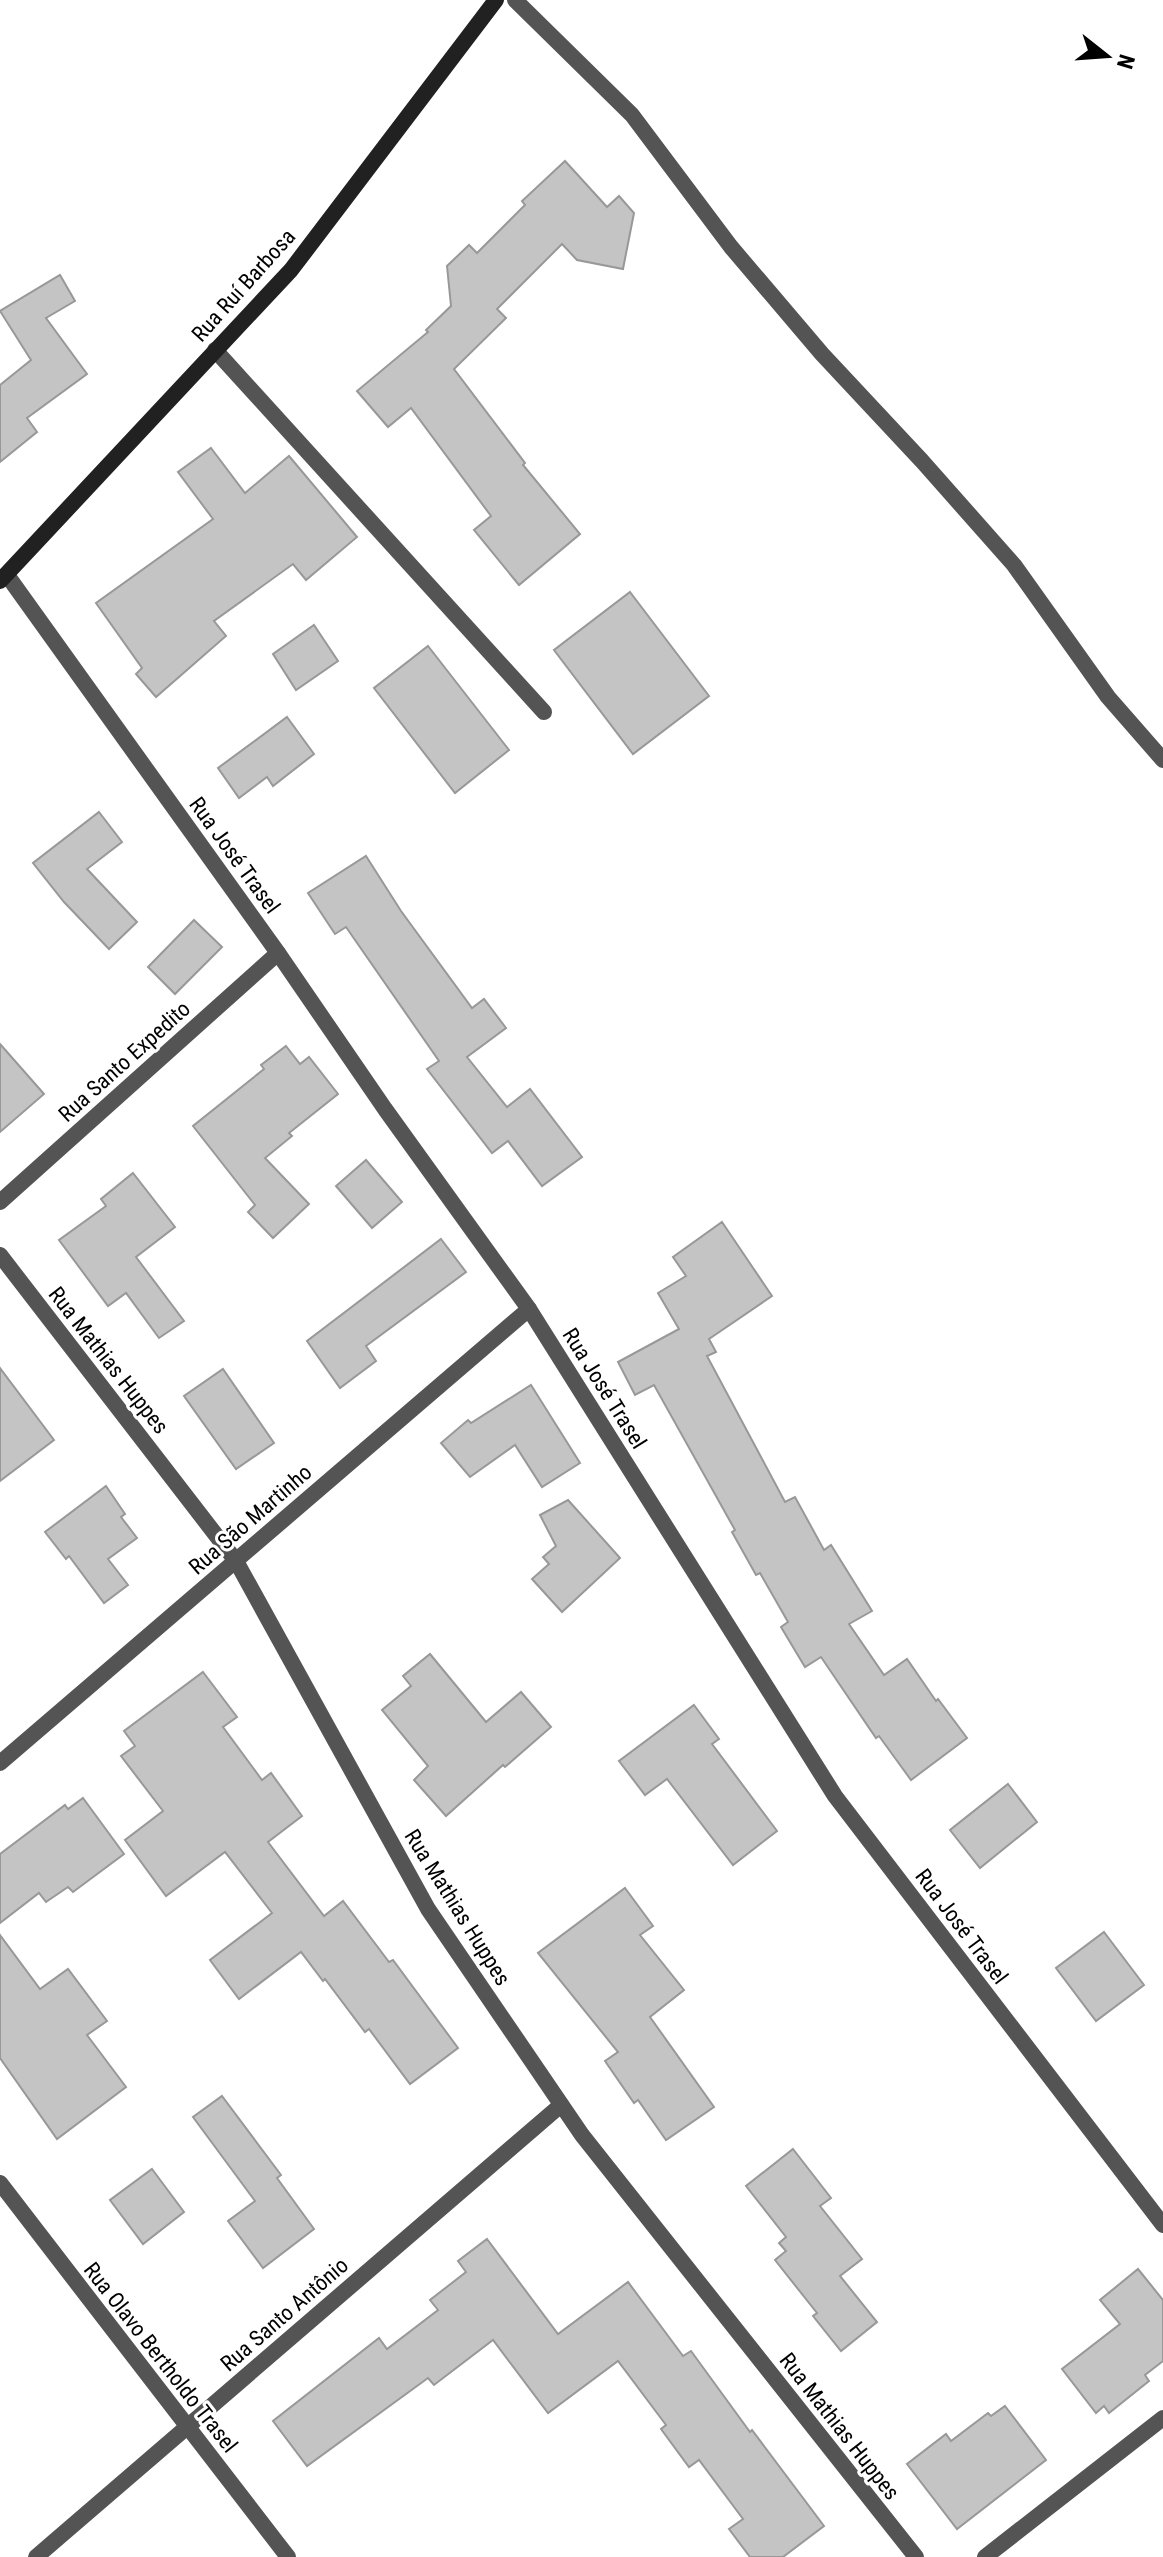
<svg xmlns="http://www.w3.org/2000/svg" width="1163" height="2557" viewBox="0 0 1163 2557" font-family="'Roboto Condensed',sans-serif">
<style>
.building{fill:#c4c4c4;stroke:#989898;stroke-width:2}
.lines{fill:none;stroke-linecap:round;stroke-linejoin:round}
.minor{stroke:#545454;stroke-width:16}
.secondary{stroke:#212121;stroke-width:16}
.labels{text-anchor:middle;stroke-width:6;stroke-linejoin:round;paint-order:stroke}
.street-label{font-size:22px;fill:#000;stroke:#fff}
</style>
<rect width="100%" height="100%" fill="#fff"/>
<g class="building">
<path d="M 565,161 L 607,207 L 619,196 L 634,213 L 623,269 L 577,260 L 562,244 L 497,309 L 506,318 L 454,369 L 525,463 L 523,465 L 580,534 L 519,585 L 474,530 L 491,516 L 411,408 L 388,427 L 357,391 L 428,332 L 426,330 L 451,306 L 447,266 L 469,245 L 477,253 L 525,205 L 522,201 Z"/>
<path d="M 60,275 L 75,301 L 46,318 L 87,374 L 27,418 L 37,432 L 0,462 L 0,385 L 31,360 L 0,311 Z"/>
<path d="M 211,448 L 245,493 L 289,456 L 357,537 L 306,580 L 293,564 L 214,621 L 226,636 L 156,697 L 136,674 L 142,668 L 96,603 L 213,519 L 178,472 Z"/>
<path d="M 630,592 L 709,696 L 633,754 L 554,650 Z"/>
<path d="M 314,625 L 338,661 L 296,690 L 273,654 Z"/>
<path d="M 428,646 L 509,750 L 455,793 L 374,688 Z"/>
<path d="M 287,717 L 314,754 L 273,786 L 267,777 L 239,798 L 218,768 Z"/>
<path d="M 99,812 L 122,842 L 87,869 L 137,922 L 109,949 L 64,902 L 33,863 Z"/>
<path d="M 366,856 L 401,911 L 472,1008 L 484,999 L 506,1028 L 467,1057 L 507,1107 L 530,1089 L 582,1157 L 542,1186 L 508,1141 L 492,1153 L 427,1069 L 439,1061 L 346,927 L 335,934 L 308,893 Z"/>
<path d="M 194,920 L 222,947 L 175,994 L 148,967 Z"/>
<path d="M 0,1044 L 44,1094 L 0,1132 Z"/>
<path d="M 286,1046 L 300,1064 L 309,1057 L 338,1094 L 289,1133 L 292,1136 L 265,1158 L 309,1204 L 273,1238 L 248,1212 L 255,1205 L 193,1126 L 264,1069 L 261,1065 Z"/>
<path d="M 366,1160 L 402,1202 L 372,1228 L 336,1186 Z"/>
<path d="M 133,1173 L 175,1227 L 136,1257 L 184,1321 L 159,1338 L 126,1293 L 108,1306 L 59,1240 L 106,1206 L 101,1199 Z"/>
<path d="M 722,1222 L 772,1296 L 709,1339 L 716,1352 L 707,1356 L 785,1502 L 795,1497 L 824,1550 L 831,1545 L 872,1611 L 849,1624 L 884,1675 L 907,1659 L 936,1701 L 938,1699 L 967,1738 L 911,1780 L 879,1736 L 876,1738 L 821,1657 L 805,1667 L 781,1627 L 788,1622 L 760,1573 L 756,1575 L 732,1532 L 735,1530 L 654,1385 L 635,1395 L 618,1362 L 679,1329 L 658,1293 L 686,1276 L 673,1257 Z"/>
<path d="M 441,1239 L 466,1272 L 366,1346 L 376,1361 L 340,1388 L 307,1341 Z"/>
<path d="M 0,1368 L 54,1440 L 0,1481 Z"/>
<path d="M 223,1369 L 274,1443 L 236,1469 L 184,1396 Z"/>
<path d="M 531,1385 L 580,1463 L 542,1487 L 515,1445 L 470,1477 L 441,1443 L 468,1420 L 471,1423 Z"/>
<path d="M 106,1486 L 125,1514 L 121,1517 L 137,1538 L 108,1559 L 128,1585 L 104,1603 L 69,1556 L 66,1559 L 45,1532 Z"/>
<path d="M 568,1500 L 620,1558 L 562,1612 L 532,1579 L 549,1564 L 543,1557 L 556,1546 L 540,1515 Z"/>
<path d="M 430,1654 L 486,1722 L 521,1692 L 551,1727 L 505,1767 L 503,1765 L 446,1816 L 414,1780 L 428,1766 L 382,1710 L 411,1686 L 403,1676 Z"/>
<path d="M 203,1672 L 237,1717 L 223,1727 L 262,1780 L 271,1773 L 302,1816 L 268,1842 L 324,1916 L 343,1901 L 389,1962 L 393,1960 L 458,2048 L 410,2084 L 369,2029 L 365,2032 L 325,1979 L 323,1981 L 301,1952 L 239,1999 L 210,1960 L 272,1913 L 225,1852 L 166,1896 L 125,1840 L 163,1811 L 121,1756 L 135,1746 L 124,1731 Z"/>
<path d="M 694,1705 L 719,1739 L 712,1744 L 777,1831 L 733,1865 L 667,1779 L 645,1795 L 619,1761 Z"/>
<path d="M 1008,1784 L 1037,1822 L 980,1868 L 950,1830 Z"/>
<path d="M 83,1798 L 124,1854 L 73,1892 L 68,1887 L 46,1902 L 39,1893 L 0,1923 L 0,1854 L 65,1805 L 68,1809 Z"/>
<path d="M 625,1888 L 653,1926 L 640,1935 L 684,1990 L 650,2017 L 714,2107 L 666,2140 L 638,2100 L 634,2103 L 605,2061 L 618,2052 L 538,1953 Z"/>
<path d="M 1104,1932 L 1144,1985 L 1096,2021 L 1056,1968 Z"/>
<path d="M 0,1935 L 40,1989 L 68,1969 L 107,2021 L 87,2035 L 126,2087 L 57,2139 L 0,2058 Z"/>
<path d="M 222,2096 L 281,2175 L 277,2178 L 314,2229 L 263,2268 L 228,2221 L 255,2201 L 193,2117 Z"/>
<path d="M 793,2149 L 831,2198 L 820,2206 L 862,2259 L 840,2276 L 877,2322 L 841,2351 L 813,2316 L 817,2313 L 775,2260 L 786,2251 L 779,2243 L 786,2237 L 746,2186 Z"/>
<path d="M 152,2169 L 184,2212 L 143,2244 L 110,2200 Z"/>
<path d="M 487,2239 L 558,2334 L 628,2282 L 683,2356 L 691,2351 L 750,2432 L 752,2430 L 824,2526 L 783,2557 L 750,2557 L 729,2529 L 743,2519 L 699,2460 L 689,2467 L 661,2429 L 666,2425 L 618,2361 L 548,2413 L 493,2340 L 434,2385 L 428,2378 L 307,2466 L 273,2421 L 379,2338 L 387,2349 L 438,2310 L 430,2300 L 466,2272 L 458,2261 Z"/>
<path d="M 1138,2269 L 1163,2300 L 1163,2361 L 1145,2375 L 1149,2381 L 1109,2413 L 1104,2406 L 1096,2413 L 1062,2369 L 1120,2324 L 1100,2300 Z"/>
<path d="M 1005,2406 L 1046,2460 L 957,2529 L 907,2464 L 946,2434 L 951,2441 L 988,2413 L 991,2416 Z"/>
</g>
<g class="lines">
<g class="minor">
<path d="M 515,0 L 632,115 L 731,247 L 822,354 L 922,461 L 1014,565 L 1108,697 L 1163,760"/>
<path d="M 215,350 L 544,712"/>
<path d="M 7,575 L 278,953 L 385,1109 L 529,1309 L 835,1796 L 1163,2225"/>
<path d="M 0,1202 L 278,953"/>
<path d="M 0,1255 L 236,1561 L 428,1909 L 582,2135 L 916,2557"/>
<path d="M 0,1763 L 529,1309"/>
<path d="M 0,2183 L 288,2557"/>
<path d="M 36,2557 L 561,2105"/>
<path d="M 985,2557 L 1163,2418"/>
</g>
<path class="secondary" d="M 0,581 L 291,270 L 496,0"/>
</g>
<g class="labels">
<g class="street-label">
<text transform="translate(243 285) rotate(-48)" y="8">Rua Ruí Barbosa</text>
<text transform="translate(235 855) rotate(54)" y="8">Rua José Trasel</text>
<text transform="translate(124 1061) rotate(-42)" y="8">Rua Santo Expedito</text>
<text transform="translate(109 1360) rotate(52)" y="8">Rua Mathias Huppes</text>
<text transform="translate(605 1388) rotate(58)" y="8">Rua José Trasel</text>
<text transform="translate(250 1519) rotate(-41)" y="8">Rua São Martinho</text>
<text transform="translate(458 1907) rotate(58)" y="8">Rua Mathias Huppes</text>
<text transform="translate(962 1926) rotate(53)" y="8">Rua José Trasel</text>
<text transform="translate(284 2314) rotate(-41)" y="8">Rua Santo Antônio</text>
<text transform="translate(161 2357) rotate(52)" y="8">Rua Olavo Bertholdo Trasel</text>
<text transform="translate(840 2426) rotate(52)" y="8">Rua Mathias Huppes</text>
</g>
</g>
<g transform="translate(1107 56) rotate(107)" stroke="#ffffff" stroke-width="6" paint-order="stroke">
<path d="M0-6L14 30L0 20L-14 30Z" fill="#000000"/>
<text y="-12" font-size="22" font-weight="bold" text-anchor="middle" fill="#000000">N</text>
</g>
</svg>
